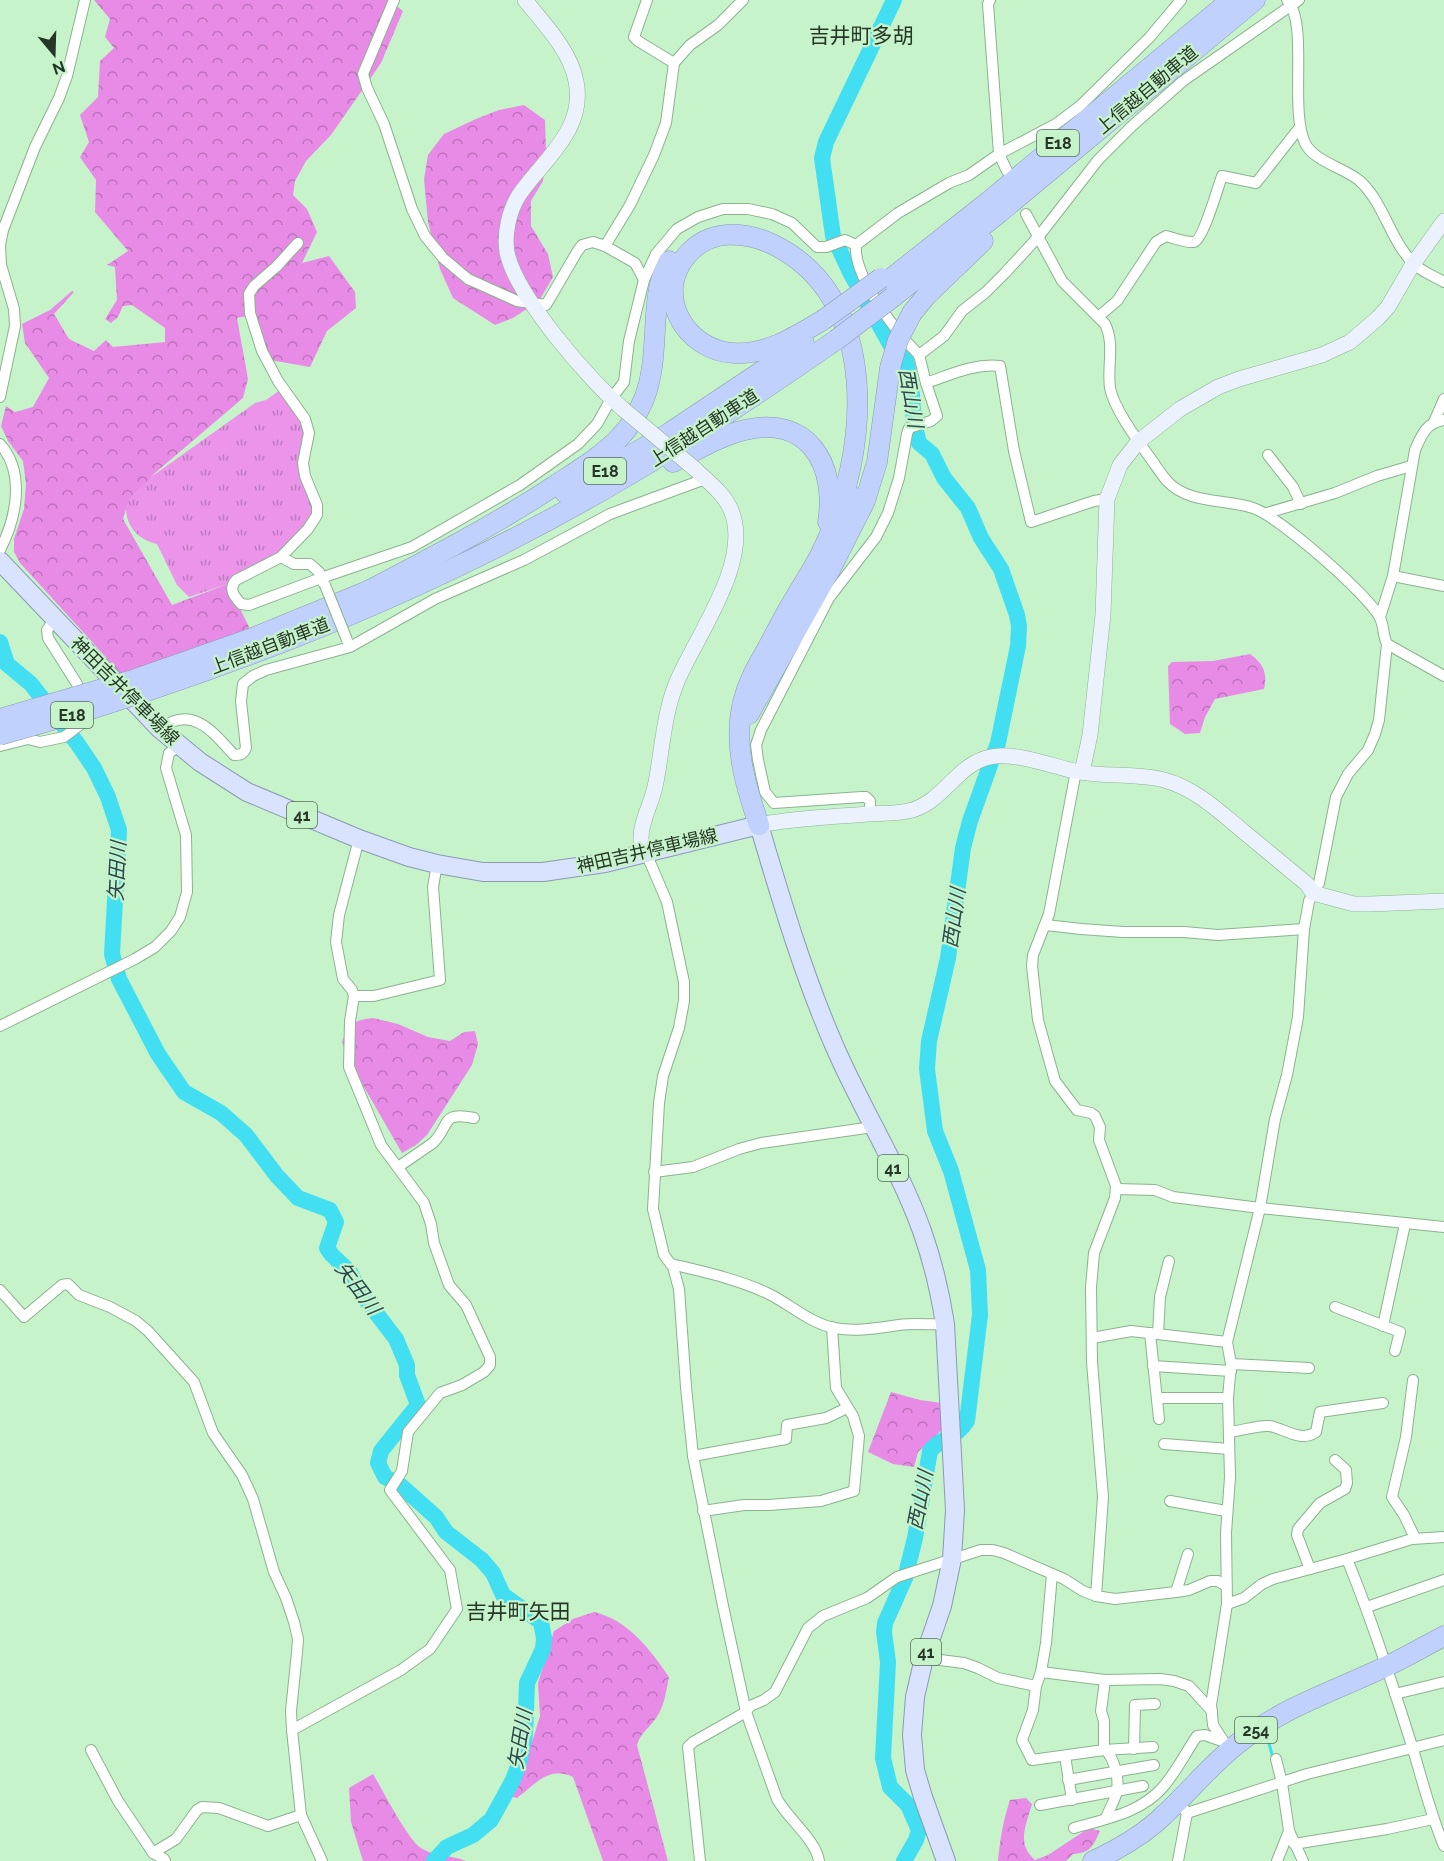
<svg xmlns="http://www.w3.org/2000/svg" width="1444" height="1861" viewBox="0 0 1444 1861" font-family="Raleway,'Noto Sans JP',sans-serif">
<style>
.grass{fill:url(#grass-tufts)}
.forest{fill:url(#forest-crowns)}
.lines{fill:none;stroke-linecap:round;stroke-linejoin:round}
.stream{stroke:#42dff2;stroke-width:3}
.river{stroke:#42dff2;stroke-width:16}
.street-casing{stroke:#8ab38e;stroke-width:12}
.secondary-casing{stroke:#8ab38e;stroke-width:16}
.primary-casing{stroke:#899bb2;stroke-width:20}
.highway-casing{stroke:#899bb2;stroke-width:21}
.street{stroke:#fff;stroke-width:10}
.secondary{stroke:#ecf1fe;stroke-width:15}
.primary{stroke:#d9e3fd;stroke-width:18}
.highway{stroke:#bfd1fc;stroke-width:20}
.street-bridge-casing{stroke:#8ab38e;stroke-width:12;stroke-linecap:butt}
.secondary-bridge-casing{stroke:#8ab38e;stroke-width:16;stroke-linecap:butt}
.highway-bridge-casing{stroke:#899bb2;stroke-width:21;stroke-linecap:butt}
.street-bridge{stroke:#fff;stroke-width:10}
.secondary-bridge{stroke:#ecf1fe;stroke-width:15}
.highway-bridge{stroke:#bfd1fc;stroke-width:20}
.labels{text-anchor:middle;stroke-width:4.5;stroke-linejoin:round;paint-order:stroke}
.shield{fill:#c7f3cb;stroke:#566f59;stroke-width:1.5}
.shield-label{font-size:16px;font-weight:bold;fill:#263728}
.street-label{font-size:18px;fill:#263728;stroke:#c7f3cb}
.water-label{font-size:20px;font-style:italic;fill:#2a494e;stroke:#c7f3cb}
.quarter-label{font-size:21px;fill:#263728;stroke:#c7f3cb}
</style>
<defs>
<pattern id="grass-tufts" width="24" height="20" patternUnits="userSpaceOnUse" patternTransform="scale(1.5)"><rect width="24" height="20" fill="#eb94ea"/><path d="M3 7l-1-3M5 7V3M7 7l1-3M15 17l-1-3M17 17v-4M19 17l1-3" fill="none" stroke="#be7abe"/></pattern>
<pattern id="forest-crowns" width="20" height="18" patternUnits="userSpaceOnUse" patternTransform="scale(1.5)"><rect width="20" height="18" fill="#e88be7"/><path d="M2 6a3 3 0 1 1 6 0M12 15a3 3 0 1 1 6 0" fill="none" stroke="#bc72bb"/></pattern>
</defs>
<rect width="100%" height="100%" fill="#c7f3cb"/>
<path class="grass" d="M 280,390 L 303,420 L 306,433 L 301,462 L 313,508 L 313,516 L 279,555 L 231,583 L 189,597 L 177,585 L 157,544 C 136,539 124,524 126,501 L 137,487 L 255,403 L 266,400 Z"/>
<g class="forest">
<path d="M 94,0 L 389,0 L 403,11 L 381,63 L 331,135 L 306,161 L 295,181 L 293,195 L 307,209 L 317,232 L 302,263 L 329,256 L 355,292 L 356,308 L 327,331 L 310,367 L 270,360 L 253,315 L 237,318 L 248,379 L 243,398 L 155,473 L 129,499 L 123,519 L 172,605 L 228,584 L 250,629 L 124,677 L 20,563 L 14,552 L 14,539 L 24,509 L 26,484 L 23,461 L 8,441 L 1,426 L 6,406 L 15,412 L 33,407 L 49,378 L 25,343 L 22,324 L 50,310 L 72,291 L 74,292 L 54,314 L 69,339 L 94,351 L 106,340 L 113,347 L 165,342 L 165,328 L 132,305 L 123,306 L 118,317 L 111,323 L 105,319 L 117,300 L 115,267 L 107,265 L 128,251 L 95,212 L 96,180 L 80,157 L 89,142 L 80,115 L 98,97 L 100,61 L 114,48 L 105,37 L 110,19 Z"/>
<path d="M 524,105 L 545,120 L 546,150 L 543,181 L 531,201 L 531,226 L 548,254 L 553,277 L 539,301 L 513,318 L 495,325 L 453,298 L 440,269 L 428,222 L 424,179 L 428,155 L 444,134 L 476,119 L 499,110 Z"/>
<path d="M 1250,654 C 1263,663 1268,673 1264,689 L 1215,699 L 1205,717 L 1200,733 L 1185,734 L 1170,724 L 1168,666 L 1172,662 L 1213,661 Z"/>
<path d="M 373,1018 L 398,1024 L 428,1037 L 450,1041 L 464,1032 L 475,1031 L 478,1044 L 472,1065 L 427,1135 L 416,1145 L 402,1153 L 349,1061 L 342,1042 C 349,1024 354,1020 373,1018 Z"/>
<path d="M 891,1392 L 920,1400 L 941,1403 L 943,1429 L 918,1452 L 914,1467 L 893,1464 L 868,1452 Z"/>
<path d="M 594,1612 C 628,1620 650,1649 669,1677 C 666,1692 664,1710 653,1722 C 646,1731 641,1733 637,1745 L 668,1861 L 603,1861 L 573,1777 C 549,1765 536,1784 517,1798 L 508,1796 L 504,1786 L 509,1772 L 526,1755 L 534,1736 L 540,1716 L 538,1683 L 554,1631 L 573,1619 Z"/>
<path d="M 373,1774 C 382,1789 408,1840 421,1848 C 435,1857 452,1855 466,1861 L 363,1861 L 351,1822 L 349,1788 Z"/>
<path d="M 1026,1798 L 1032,1804 C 1026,1826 1016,1843 1035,1860 L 1048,1855 L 1089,1828 L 1100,1831 C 1093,1846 1091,1853 1073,1854 L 1066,1861 L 998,1861 C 1000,1840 1003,1821 1010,1800 Z"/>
</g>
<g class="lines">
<path class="stream" d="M 1268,1740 L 1273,1758"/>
<g class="river">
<path d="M 894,0 L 826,142 L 822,158 L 833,236 L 850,272 L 890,344 L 906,361 L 911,382 L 914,423 L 919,443 L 932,454 L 944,478 L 968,508 L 981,538 L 1001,569 L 1017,615 L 1019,626 L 1018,646 L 998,743 L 970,821 L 963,848 L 948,958 L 929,1041 L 927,1069 L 935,1131 L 951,1171 L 978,1270 L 980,1315 L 967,1421 C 957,1438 941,1437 930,1451 L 915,1538 L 905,1578 L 885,1623 L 884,1632 L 888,1662 L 883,1758 L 890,1787 L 908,1805 L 919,1830 L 916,1840 L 904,1861"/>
<path d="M 0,642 L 7,664 L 31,684 L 77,743 L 94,768 L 108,797 L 119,830 L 112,954 L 119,979 L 158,1054 L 184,1092 L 221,1113 L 246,1135 L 277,1176 L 298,1198 L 330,1210 L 336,1222 L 327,1248 L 332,1255 L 350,1272 L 360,1292 L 396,1339 L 407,1365 L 407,1375 L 418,1405 L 381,1451 L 378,1463 L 385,1477 L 400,1485 L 436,1517 L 446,1532 L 482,1560 L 493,1573 L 503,1595 L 541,1622 L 544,1638 L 543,1649 L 527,1683 L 525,1735 L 519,1764 L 513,1780 L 491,1820 L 473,1835 L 447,1847 L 434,1861"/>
</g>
<defs>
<g id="street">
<path d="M 394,0 L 363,74 L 367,88 L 384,124 L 412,209 L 425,236 L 443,258 L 468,279 L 517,301 L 546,305 L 577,252 L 582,245 L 593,242 L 605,246 L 635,263 L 644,280"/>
<path d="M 647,0 L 634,37 L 638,41 L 674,63"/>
<path d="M 990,0 L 988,4 L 999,154 L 1007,171"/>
<path d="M 1287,0 C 1309,22 1289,109 1305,143 C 1314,162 1346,168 1361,182 C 1384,204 1391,241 1413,263 C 1420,271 1434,276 1444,282"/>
<path d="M 1026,214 L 1062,281 L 1105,324 C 1115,344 1107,366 1110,388 C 1114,409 1138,441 1151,459 C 1156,466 1161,474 1167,481 C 1188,504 1226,499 1253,508 C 1277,515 1369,595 1380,618 C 1384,626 1383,636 1387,644 L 1444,676"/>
<path d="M 298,243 L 276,267 L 254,286 L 249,294 L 250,313 L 262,351 L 278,381 L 305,419 L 309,433 L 303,463 L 305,476 L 317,505 L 317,515 L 308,529 L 281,557 L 236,580 C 228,589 234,596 241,604 L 249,605 L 321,578 L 412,547 L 520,485 L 578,444 L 597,424 L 611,399 L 624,382 L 629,341 L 644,280 L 656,254 L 677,229 L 698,217 L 723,209 L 748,209 L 772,214 L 792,223 L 817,247 L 826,247 L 845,240 L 856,245 L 898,213 L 949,183 L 969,175 L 999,154 L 1056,124 L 1080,106 L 1149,38 L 1181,0"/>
<path d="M 856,245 C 853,277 897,333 919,355"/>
<path d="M 605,246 L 630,205 L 654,155 L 666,123 L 674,63 L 690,45 L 718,25 L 743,0"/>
<path d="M 1098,317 L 1117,301 L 1156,242 L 1166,236 C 1174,238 1186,243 1194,242 C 1203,240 1218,187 1222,176 L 1256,183 L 1300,127"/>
<path d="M 926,383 C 950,375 974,363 1000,366 L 1014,451 L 1031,522 L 1094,501 L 1107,499"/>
<path d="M 0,397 L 15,326 L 14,309 L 1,265 L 0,245 L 3,230 L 35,147 L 59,98 L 67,76 L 85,0"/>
<path d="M 1434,422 L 1444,399"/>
<path d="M 0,444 C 26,473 16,519 0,550"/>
<path d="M 1268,455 L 1293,487 L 1301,504"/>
<path d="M 1267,513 L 1335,493 L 1377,476 L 1411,466"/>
<path d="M 281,557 L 294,564 L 310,564 L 319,572 L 324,584"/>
<path d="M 1393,576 L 1444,586"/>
<path d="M 1380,617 L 1393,576 L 1415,450 C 1422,434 1426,423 1444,420"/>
<path d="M 160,729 C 192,704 213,732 234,755 C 240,755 243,755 246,748 L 241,701 L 243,684 L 253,676 L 266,670 L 350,647 L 435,599 L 524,560 L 610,514 L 705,479"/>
<path d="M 0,746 L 28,739 L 40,742 L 64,737 L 81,724 L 84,718 L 85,709 L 77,684 L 48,638 L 47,630 L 55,619"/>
<path d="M 1076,771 L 1049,914 L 1033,955 L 1032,966 L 1038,1020 L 1055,1081 L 1077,1110 L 1091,1113 L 1095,1116 L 1100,1127 L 1099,1140 L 1116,1186 L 1115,1198 L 1094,1253 L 1091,1287 L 1092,1362 L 1103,1497 L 1096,1596"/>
<path d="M 870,814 L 870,801 L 866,797 L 862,797 L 774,803 L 765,792 L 758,760 L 756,745 L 761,730 L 829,598 L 876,537 L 888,513 L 899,478 L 907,434 L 909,428 L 931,421 L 937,416 L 926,383 L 919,355 L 944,336 L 962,311 L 986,292 L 1005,273 L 1039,236 L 1098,160 L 1132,126 L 1183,81 L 1299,0"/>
<path d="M 646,853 L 667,902 L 684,982 L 684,1001 L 679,1028 L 663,1076 L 659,1103 L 653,1209 L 664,1255 L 673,1267 L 679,1289 L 686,1387 L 693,1456 L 723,1606 L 746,1712 L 777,1799 C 788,1819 816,1840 819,1861"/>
<path d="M 1046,925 L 1081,929 L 1123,932 L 1184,932 L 1218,935 L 1304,929"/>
<path d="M 354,996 L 374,996 L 440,980 L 433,887 L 437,864"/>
<path d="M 0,1026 L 135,959 L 155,947 L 171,931 L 180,917 L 187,892 L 186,835 L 166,768 L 169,753 L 179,746"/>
<path d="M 398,1167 L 433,1143 C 451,1125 440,1111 474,1118"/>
<path d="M 654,1172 L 693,1167 L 739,1149 L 761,1143 L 873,1127"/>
<path d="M 1116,1189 L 1155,1190 L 1173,1197 L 1260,1208 L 1444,1227"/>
<path d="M 671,1264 C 704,1272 738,1279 769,1294 C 791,1305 810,1323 834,1328 C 857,1332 877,1328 899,1325 C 914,1323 930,1325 945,1324"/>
<path d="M 0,1290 L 24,1317 L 62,1285 L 68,1284 L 79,1295 L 110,1307 L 136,1321 L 148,1331 L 194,1382 L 213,1433 L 242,1475 L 253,1499 L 274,1572 L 286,1598 L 294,1622 L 298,1639 L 297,1652 L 291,1711 L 292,1730 L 301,1815 L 322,1861"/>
<path d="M 1335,1307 L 1400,1332 L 1395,1351"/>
<path d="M 1383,1326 L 1405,1224"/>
<path d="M 1150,1333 L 1159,1419"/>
<path d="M 1158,1334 L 1160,1297 L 1169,1261"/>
<path d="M 1092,1338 L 1131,1331 L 1227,1342"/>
<path d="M 1231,1364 L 1309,1368"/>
<path d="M 1153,1366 L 1231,1371"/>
<path d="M 1413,1380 L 1406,1437 L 1392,1497 L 1404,1515 L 1415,1538"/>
<path d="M 1157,1398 L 1228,1398"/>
<path d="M 1230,1432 C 1241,1431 1258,1425 1269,1426 C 1284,1428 1301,1443 1316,1432 L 1320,1412 L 1383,1403"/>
<path d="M 1164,1444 L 1229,1449"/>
<path d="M 693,1456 L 786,1439 L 787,1425 L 826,1418 L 847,1408"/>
<path d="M 1170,1501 L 1226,1511"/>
<path d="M 703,1511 L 744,1505 L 769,1505 L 821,1501 L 854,1491 L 859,1436 L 853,1416 L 836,1388 L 832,1327"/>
<path d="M 1347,1559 C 1372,1620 1392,1683 1412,1746 C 1422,1779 1430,1813 1444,1846"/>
<path d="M 1310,1569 L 1297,1535 L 1298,1529 L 1320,1503 L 1345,1489 L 1347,1483 L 1346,1470 L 1335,1460"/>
<path d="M 1176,1592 L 1188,1554"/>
<path d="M 1227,1604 L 1244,1598 L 1262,1584 L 1273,1579 L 1347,1559 L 1412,1539 L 1444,1537"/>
<path d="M 1367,1607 L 1444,1580"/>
<path d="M 924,1658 L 964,1663 L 978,1668 L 998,1678 L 1036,1686"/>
<path d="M 1041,1672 L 1046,1643 L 1052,1574"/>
<path d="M 1395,1694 L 1444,1682"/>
<path d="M 292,1730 L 401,1670 L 430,1649 L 457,1609 L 450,1570 L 390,1490 L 402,1471 L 408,1432 L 440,1393 L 462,1385 L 484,1372 L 490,1365 L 490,1357 L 466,1305 L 449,1285 L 434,1243 L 431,1224 L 424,1203 L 381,1145 L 349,1067 L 350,1021 L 354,996 L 352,990 L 343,979 L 336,942 L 339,915 L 359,839"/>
<path d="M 1153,1747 L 1104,1750 L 1032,1760 L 1022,1740 L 1033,1710 L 1036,1686 L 1041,1672 L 1105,1680 L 1160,1679 L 1174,1681 L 1189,1686 L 1212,1711"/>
<path d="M 1134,1749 L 1135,1705 L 1155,1704"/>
<path d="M 91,1750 L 118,1801 L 153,1853 L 164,1859 L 165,1861"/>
<path d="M 1104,1750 L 1104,1721 L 1101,1711 L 1105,1680"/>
<path d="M 1230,1751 L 1213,1725 L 1211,1705 L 1227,1604 L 1226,1533 L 1230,1477 L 1228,1398 L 1231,1364 L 1227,1342 L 1260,1208 L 1275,1119 L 1287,1075 L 1298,1017 L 1304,929 L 1309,901 L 1319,883 L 1336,797 L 1348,774 L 1368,750 L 1375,734 L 1379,720 L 1387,644"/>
<path d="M 1065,1756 L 1072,1800"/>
<path d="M 1276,1759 L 1282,1783 L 1289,1831 L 1303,1861"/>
<path d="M 1068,1780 L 1154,1765"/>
<path d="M 1178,1801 L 1187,1813 L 1307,1774 L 1444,1740"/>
<path d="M 1040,1805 L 1143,1786"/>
<path d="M 1106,1818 C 1109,1810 1115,1800 1117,1791 C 1119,1778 1115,1761 1106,1750"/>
<path d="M 1074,1828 C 1105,1819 1141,1813 1163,1787 C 1176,1772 1186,1752 1197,1736 L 1205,1735 L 1222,1741"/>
<path d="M 1294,1844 L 1387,1829 L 1433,1819"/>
<path d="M 153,1853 L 176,1839 L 197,1810 L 202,1807 L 219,1808 L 268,1826 L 301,1815"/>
<path d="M 700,1861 L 688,1747 L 693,1742 L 746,1712 L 750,1706 L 764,1700 L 775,1692 L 808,1628 L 823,1616 L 867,1598 L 897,1577 L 981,1550 L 993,1550 L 1004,1553 L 1064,1579 L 1083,1591 L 1096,1596 L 1115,1599 L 1176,1592 L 1189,1590 L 1210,1581 L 1218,1581 L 1226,1586"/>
<path d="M 1178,1861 L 1187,1813"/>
<path d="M 1277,1861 L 1289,1831"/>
</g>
<g id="secondary">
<path d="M 525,0 C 544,24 570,50 576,81 C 586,130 543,160 519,195 C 509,211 504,234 507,252 C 515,295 590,381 623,409"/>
<path d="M 1082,772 L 1090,735 L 1103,615 L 1107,499 L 1120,465 L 1138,442 L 1180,409 L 1218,387 L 1239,379 L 1322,355 L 1350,342 L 1378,318 L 1388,307 L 1413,264 L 1444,221"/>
<path d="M 759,825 C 794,818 831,817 867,814 C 881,813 894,814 908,811 C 943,804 956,764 990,757 C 1014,751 1053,767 1079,772 C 1107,777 1136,773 1164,780 C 1195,788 1220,812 1244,832 C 1265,849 1286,867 1307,884 L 1313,893 L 1354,904 L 1370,904 L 1444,901"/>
<path d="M 646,853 C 644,849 641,845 641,840 C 640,823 651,805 655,787 C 662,754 663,717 676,684 C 695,637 753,562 731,510 C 724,493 708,482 695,469"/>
</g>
<path id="primary" d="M 0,561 L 160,729 L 200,762 L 247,792 L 359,839 L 409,857 L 437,864 L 483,872 L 543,872 L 605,863 L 759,825 C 781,899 803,974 834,1045 C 861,1108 899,1167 922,1231 C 933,1262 940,1292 945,1324 L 955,1510 L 952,1559 L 942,1606 L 924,1658 L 915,1697 L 912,1735 L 915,1770 L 923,1797 L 946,1861"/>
<g id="highway">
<path d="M 884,284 L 989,201 L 1231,0"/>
<path d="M 893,297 L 999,213 L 1255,0"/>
<path d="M 912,313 L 926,296 L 983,241"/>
<path d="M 673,462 C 696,451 719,436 745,430 C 808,415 837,464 828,522"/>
<path d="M 565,493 L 669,433 L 804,343"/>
<path d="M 842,546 L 855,498"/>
<path d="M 368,591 C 431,558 495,525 554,486 C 577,471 601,457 620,437 C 631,426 638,413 644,399 C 657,366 653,329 658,295 C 659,283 664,272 669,261"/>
<path d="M 136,679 L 250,639 L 380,586"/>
<path d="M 144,692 C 307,638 466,570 615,483 C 691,439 764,390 836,340"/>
<path d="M 749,714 L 831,568 L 865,501 L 877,462 L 890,368"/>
<path d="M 759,825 C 745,784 733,745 743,702 C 748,682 757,666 767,649 C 776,632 785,614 795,598 C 805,581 816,565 824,547 C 869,454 883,297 772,244 C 744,231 709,229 687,255 C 653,294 685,351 734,353 C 767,355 796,336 823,320"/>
<path d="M 1093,1861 C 1119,1849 1144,1835 1165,1814 C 1191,1790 1213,1762 1241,1741 C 1285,1706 1337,1690 1387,1666 C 1406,1657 1425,1646 1444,1636"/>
</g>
</defs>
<use href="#street" class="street-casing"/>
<use href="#secondary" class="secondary-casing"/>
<use href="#primary" class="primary-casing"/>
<use href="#highway" class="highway-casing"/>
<use href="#street" class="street"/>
<use href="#secondary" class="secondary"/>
<use href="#primary" class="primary"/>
<use href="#highway" class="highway"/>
<defs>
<path id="street-bridge" d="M 325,585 L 347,640"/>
<path id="secondary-bridge" d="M 623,409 L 695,469"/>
<g id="highway-bridge">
<path d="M 823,320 L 881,278"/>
<path d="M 836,340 L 893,297"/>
<path d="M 890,368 L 898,340 L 912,313"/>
<path d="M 0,719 L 136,679"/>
<path d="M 0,735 L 88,710 L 144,692"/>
</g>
</defs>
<use href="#street-bridge" class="street-bridge-casing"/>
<use href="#secondary-bridge" class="secondary-bridge-casing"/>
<use href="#highway-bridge" class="highway-bridge-casing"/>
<use href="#street-bridge" class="street-bridge"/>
<use href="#secondary-bridge" class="secondary-bridge"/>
<use href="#highway-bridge" class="highway-bridge"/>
</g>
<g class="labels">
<g class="shield">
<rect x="1037" y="130" width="42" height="26" rx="4.5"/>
<rect x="584" y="458" width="42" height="26" rx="4.5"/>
<rect x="51" y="702" width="42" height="26" rx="4.5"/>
<rect x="287" y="802" width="30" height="26" rx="4.5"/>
<rect x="878" y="1155" width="30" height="26" rx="4.5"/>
<rect x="911" y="1639" width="30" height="26" rx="4.5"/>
<rect x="1235" y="1717" width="42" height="26" rx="4.5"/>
</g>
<g class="shield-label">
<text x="1058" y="149">E18</text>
<text x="605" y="477">E18</text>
<text x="72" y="721">E18</text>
<text x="302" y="821">41</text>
<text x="893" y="1174">41</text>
<text x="926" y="1658">41</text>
<text x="1256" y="1736">254</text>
</g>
<g class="street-label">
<text transform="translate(1147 90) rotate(-40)" y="6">上信越自動車道</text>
<text transform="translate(704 428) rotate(-33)" y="6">上信越自動車道</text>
<text transform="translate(270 646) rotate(-21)" y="6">上信越自動車道</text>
<text transform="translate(125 691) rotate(45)" y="6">神田吉井停車場線</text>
<text transform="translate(647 851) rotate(-13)" y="6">神田吉井停車場線</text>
</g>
<g class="water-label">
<text transform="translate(911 398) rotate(80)" y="7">西山川</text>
<text transform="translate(117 871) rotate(-87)" y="7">矢田川</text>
<text transform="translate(954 918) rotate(-82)" y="7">西山川</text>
<text transform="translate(358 1288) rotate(53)" y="7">矢田川</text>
<text transform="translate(920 1500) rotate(-79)" y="7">西山川</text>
<text transform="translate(520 1739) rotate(-81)" y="7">矢田川</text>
</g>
<g class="quarter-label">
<text x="861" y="43">吉井町多胡</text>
<text x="518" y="1619">吉井町矢田</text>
</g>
</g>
<g transform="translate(54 54) rotate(161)" stroke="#c7f3cb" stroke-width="4.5" paint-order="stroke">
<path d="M0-4.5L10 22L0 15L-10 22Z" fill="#263728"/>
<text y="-9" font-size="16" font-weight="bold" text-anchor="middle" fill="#263728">N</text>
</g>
</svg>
